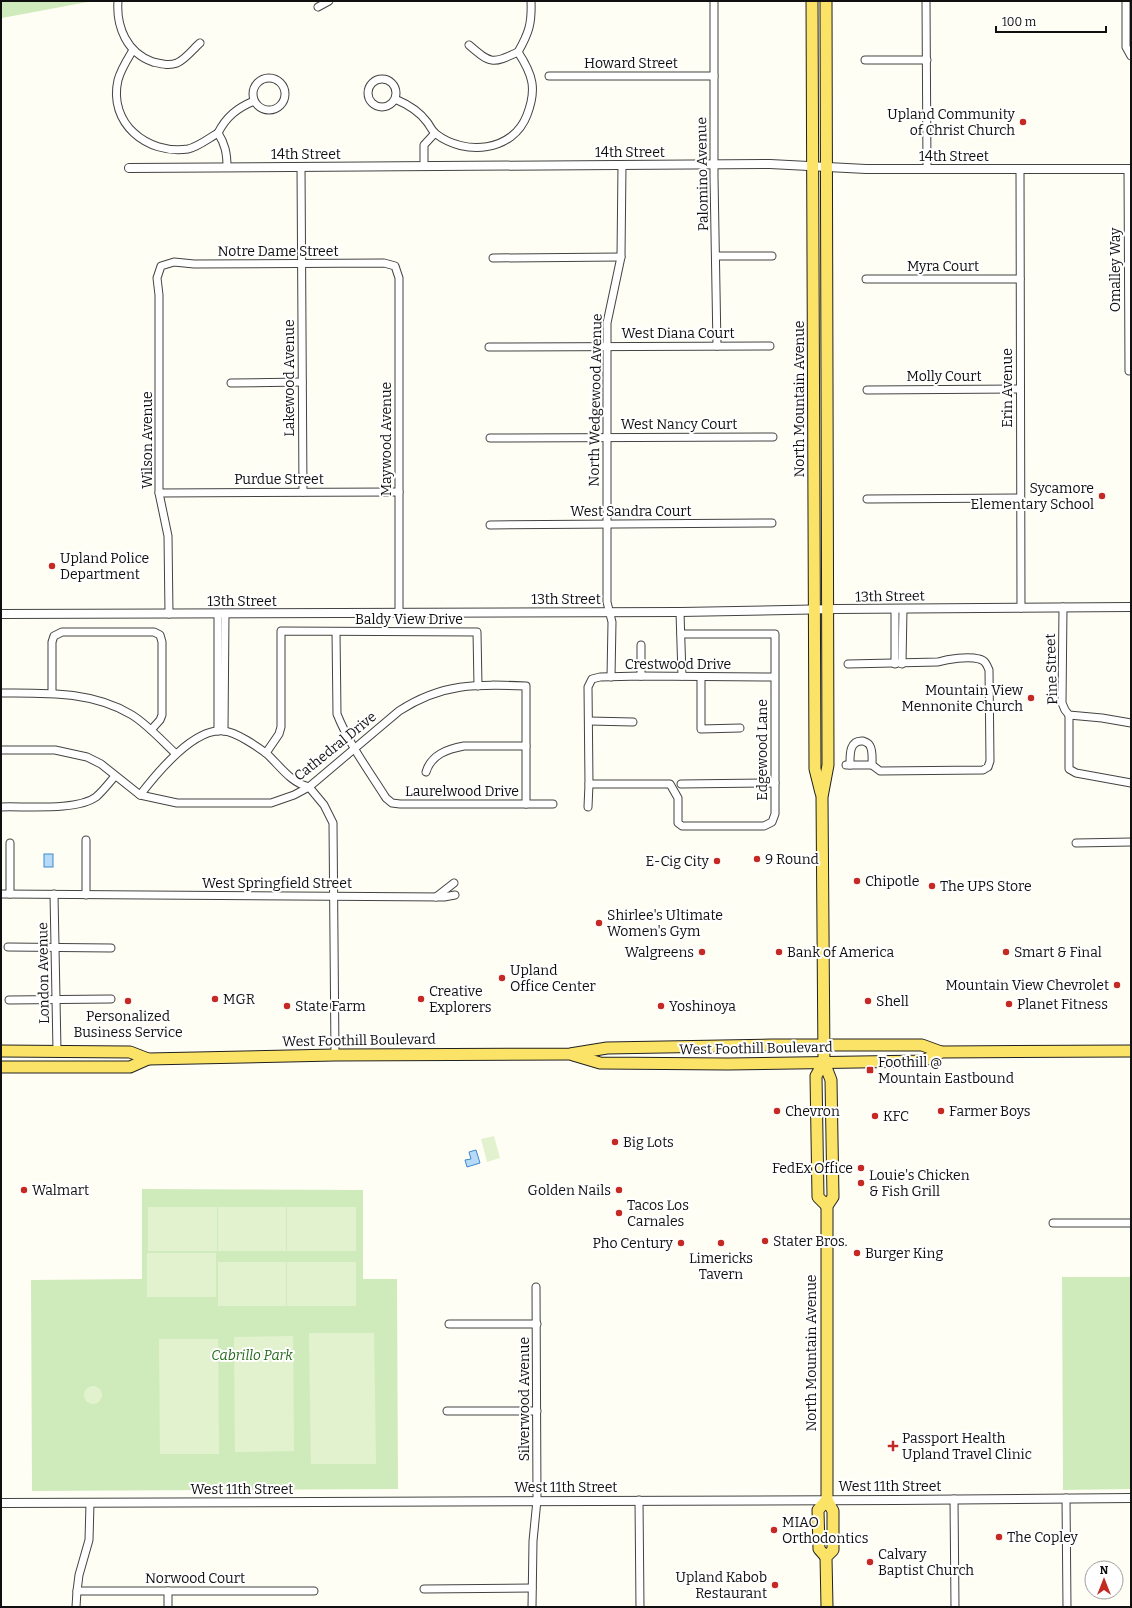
<svg xmlns="http://www.w3.org/2000/svg" width="1132" height="1608" viewBox="0 0 1132 1608" font-family="Bitter,serif">
<style>
.green{fill:#d0ebbb}
.pitch{fill:#e3f2ce}
.water{fill:#b7daf8;stroke:#3c89d1}
.lines{fill:none;stroke-linecap:round;stroke-linejoin:round}
.minor-casing{stroke:#434343;stroke-width:9}
.tertiary-casing{stroke:#434343;stroke-width:10}
.primary-casing{stroke:#212121;stroke-width:13}
.minor{stroke:#fff;stroke-width:7}
.tertiary{stroke:#fff;stroke-width:8}
.primary{stroke:#fbe368;stroke-width:11}
.poi-dot{fill:#c52923;stroke:#fff;stroke-width:1.5}
.labels{text-anchor:middle;stroke-width:4;stroke-linejoin:round;paint-order:stroke}
.street-label{font-size:14px;fill:#101010;stroke:#fff}
.poi-label{font-size:14px;fill:#101010;stroke:#fff;text-anchor:start}
.park-label{font-size:14px;font-style:italic;fill:#276b1e;stroke:#fff}
</style>
<rect width="100%" height="100%" fill="#fffef4"/>
<g class="green">
<path d="M 2,1 L 93,1 L 2,18 Z"/>
<path d="M 142,1189 L 363,1190 L 363,1279 L 397,1279 L 398,1489 L 32,1491 L 31,1280 L 142,1279 Z"/>
<path d="M 1062,1277 L 1131,1277 L 1131,1489 L 1063,1490 Z"/>
</g>
<g class="pitch">
<path d="M 494,1136 L 500,1158 L 487,1162 L 481,1139 Z"/>
<rect x="148" y="1207" width="69" height="44"/>
<rect x="218" y="1207" width="68" height="44"/>
<rect x="287" y="1207" width="69" height="44"/>
<rect x="147" y="1253" width="69" height="44"/>
<rect x="218" y="1262" width="68" height="44"/>
<rect x="287" y="1262" width="69" height="44"/>
<path d="M 309,1333 L 374,1333 L 376,1464 L 311,1464 Z"/>
<path d="M 293,1336 L 294,1451 L 235,1452 L 234,1337 Z"/>
<path d="M 159,1339 L 218,1339 L 219,1454 L 160,1454 Z"/>
<circle cx="93" cy="1395" r="9"/>
</g>
<g class="water">
<rect x="44" y="854" width="9" height="13"/>
<path d="M 476,1150 L 480,1163 L 467,1167 L 465,1160 L 471,1159 L 469,1152 Z"/>
</g>
<g class="lines">
<defs>
<g id="minor">
<path d="M 118,1 C 116,27 127,53 153,62 C 162,64 169,66 177,63 C 186,59 193,49 200,43"/>
<path d="M 714,1 L 714,177 L 717,346"/>
<path d="M 926,1 L 927,168"/>
<path d="M 1126,1 L 1126,47 L 1131,56"/>
<path d="M 318,7 L 329,1"/>
<path d="M 469,45 C 491,64 492,64 518,52"/>
<path d="M 133,50 C 127,60 121,69 118,80 C 108,123 147,155 188,149 C 198,147 209,138 218,133"/>
<path d="M 865,60 L 927,60"/>
<path d="M 549,76 L 714,76"/>
<circle cx="269" cy="94" r="16"/>
<circle cx="382" cy="93" r="14"/>
<path d="M 395,99 C 407,104 419,111 427,122 C 430,126 432,131 436,134 C 465,156 513,152 527,115 C 537,89 533,75 518,52 C 529,33 532,23 531,1"/>
<path d="M 218,133 C 226,117 237,108 254,101"/>
<path d="M 218,133 C 225,144 227,153 227,167"/>
<path d="M 424,166 L 424,145 L 435,133"/>
<path d="M 301,167 L 303,492"/>
<path d="M 1020,169 L 1021,608"/>
<path d="M 1128,169 L 1129,371"/>
<path d="M 716,256 L 772,256"/>
<path d="M 493,258 L 621,257"/>
<path d="M 866,279 L 1020,279"/>
<path d="M 489,347 L 770,346"/>
<path d="M 231,383 L 302,382"/>
<path d="M 867,390 L 1020,389"/>
<path d="M 490,438 L 773,437"/>
<path d="M 159,493 L 399,492"/>
<path d="M 867,499 L 1020,498"/>
<path d="M 490,525 L 772,523"/>
<path d="M 1063,607 L 1062,703 L 1065,710 L 1069,715 L 1102,718 L 1131,723"/>
<path d="M 680,612 L 682,676"/>
<path d="M 169,614 L 168,536 L 159,493 L 159,295 L 157,278 L 161,266 L 174,262 L 194,264 L 384,263 L 395,266 L 399,278 L 399,613"/>
<path d="M 336,632 L 337,714 C 349,744 369,771 386,798 L 392,803 L 400,804 L 553,804"/>
<path d="M 681,634 L 775,634 L 775,814 L 772,822 L 764,826 L 682,826 L 678,823 L 678,798 L 670,784 L 589,784 L 588,687 L 592,679 L 600,677 L 641,676 L 774,677"/>
<path d="M 641,645 L 641,676"/>
<path d="M 895,664 L 895,609"/>
<path d="M 902,664 L 903,609"/>
<path d="M 611,677 L 612,622 L 607,602 L 607,323 L 621,257 L 622,165"/>
<path d="M 701,677 L 701,729 L 740,728"/>
<path d="M 1,693 C 46,693 92,691 132,715 C 148,725 162,741 176,754"/>
<path d="M 52,693 L 52,642 L 54,636 L 62,632 L 154,632 L 160,635 L 162,642 L 162,715 L 160,720 L 151,730"/>
<path d="M 1069,715 L 1069,769 L 1076,773 L 1131,783"/>
<path d="M 589,721 L 633,722"/>
<path d="M 218,731 L 218,614"/>
<path d="M 224,731 L 225,614"/>
<path d="M 1,750 L 55,750 L 87,757 L 101,764 L 140,795 L 177,803 L 271,803 L 294,795 L 309,787 L 399,711 C 442,683 476,684 526,686 L 526,804"/>
<path d="M 266,753 L 279,734 L 281,727 L 281,631 L 477,632 L 478,686"/>
<path d="M 846,765 L 872,765 L 880,771 L 983,770 L 988,767 L 990,761 L 989,670 C 987,665 985,660 979,659 C 968,656 948,659 938,662 L 848,664"/>
<path d="M 850,765 C 850,755 849,740 863,741 C 866,742 869,743 870,746 C 873,751 872,760 872,765"/>
<path d="M 426,772 C 431,755 447,749 464,746 L 526,746"/>
<path d="M 681,784 L 775,783"/>
<path d="M 140,795 C 157,773 194,727 224,731 C 236,732 258,747 267,754 C 280,766 291,783 309,787 L 324,805 L 333,823 L 335,1055"/>
<path d="M 1,807 C 25,806 77,811 96,797 C 103,791 109,783 115,776"/>
<path d="M 588,807 L 589,784"/>
<path d="M 86,840 L 86,895"/>
<path d="M 10,843 L 10,894"/>
<path d="M 1076,843 L 1131,842"/>
<path d="M 1,894 L 444,897 L 455,895"/>
<path d="M 54,894 L 57,1051"/>
<path d="M 436,897 L 454,883"/>
<path d="M 8,947 L 111,948"/>
<path d="M 9,1000 L 111,999"/>
<path d="M 1053,1223 L 1131,1223"/>
<path d="M 449,1324 L 537,1324"/>
<path d="M 447,1411 L 537,1411"/>
<path d="M 1066,1498 L 1067,1607"/>
<path d="M 954,1499 L 955,1607"/>
<path d="M 639,1500 L 640,1607"/>
<path d="M 424,1589 L 532,1588"/>
<path d="M 77,1591 L 314,1591"/>
<path d="M 76,1607 L 77,1591 L 79,1575 L 89,1540 L 90,1503"/>
<path d="M 168,1607 L 168,1591"/>
<path d="M 532,1607 L 533,1541 L 537,1500 L 536,1287"/>
</g>
<g id="tertiary">
<path d="M 129,168 L 770,164 L 866,169 L 1131,169"/>
<path d="M 1,614 L 680,612 L 837,609 L 1131,607"/>
<path d="M 1,1503 L 896,1500 L 1131,1498"/>
</g>
<g id="primary">
<path d="M 812,1 L 815,769 L 821,793"/>
<path d="M 826,1 L 828,765 L 822,797 L 824,1062 L 831,1080 L 833,1197 L 827,1206 L 827,1500 L 833,1511 L 833,1550 L 826,1557 L 827,1607"/>
<path d="M 1,1051 L 130,1052 L 148,1059 L 335,1055 L 570,1054 L 607,1048 L 771,1045 L 922,1045 L 941,1052 L 1131,1051"/>
<path d="M 573,1055 L 600,1063 L 728,1064 L 923,1061 L 941,1052"/>
<path d="M 824,1062 L 816,1076 L 818,1197 L 827,1206"/>
<path d="M 1,1067 L 130,1067 L 148,1059"/>
<path d="M 826,1557 L 819,1549 L 818,1510 L 827,1500"/>
</g>
</defs>
<use href="#minor" class="minor-casing"/>
<use href="#tertiary" class="tertiary-casing"/>
<use href="#primary" class="primary-casing"/>
<use href="#minor" class="minor"/>
<use href="#tertiary" class="tertiary"/>
<use href="#primary" class="primary"/>
</g>
<g class="poi-dot">
<circle cx="1023" cy="122" r="4"/>
<circle cx="1102" cy="496" r="4"/>
<circle cx="52" cy="566" r="4"/>
<circle cx="1031" cy="698" r="4"/>
<circle cx="757" cy="859" r="4"/>
<circle cx="717" cy="861" r="4"/>
<circle cx="857" cy="881" r="4"/>
<circle cx="932" cy="886" r="4"/>
<circle cx="599" cy="923" r="4"/>
<circle cx="702" cy="952" r="4"/>
<circle cx="779" cy="952" r="4"/>
<circle cx="1006" cy="952" r="4"/>
<circle cx="502" cy="978" r="4"/>
<circle cx="1117" cy="985" r="4"/>
<circle cx="215" cy="999" r="4"/>
<circle cx="421" cy="999" r="4"/>
<circle cx="128" cy="1001" r="4"/>
<circle cx="868" cy="1001" r="4"/>
<circle cx="1009" cy="1004" r="4"/>
<circle cx="287" cy="1006" r="4"/>
<circle cx="661" cy="1006" r="4"/>
<rect x="866" y="1066" width="8" height="8" rx="2"/>
<circle cx="777" cy="1111" r="4"/>
<circle cx="941" cy="1111" r="4"/>
<circle cx="875" cy="1116" r="4"/>
<circle cx="615" cy="1142" r="4"/>
<circle cx="861" cy="1168" r="4"/>
<circle cx="861" cy="1183" r="4"/>
<circle cx="24" cy="1190" r="4"/>
<circle cx="619" cy="1190" r="4"/>
<circle cx="619" cy="1213" r="4"/>
<circle cx="765" cy="1241" r="4"/>
<circle cx="681" cy="1243" r="4"/>
<circle cx="721" cy="1243" r="4"/>
<circle cx="857" cy="1253" r="4"/>
<path d="M891 1440h4v4h4v4h-4v4h-4v-4h-4v-4h4z"/>
<circle cx="774" cy="1530" r="4"/>
<circle cx="999" cy="1537" r="4"/>
<circle cx="870" cy="1562" r="4"/>
<circle cx="775" cy="1585" r="4"/>
</g>
<g class="labels">
<g class="street-label">
<text x="631" y="68">Howard Street</text>
<text x="630" y="157">14th Street</text>
<text x="306" y="159">14th Street</text>
<text x="954" y="161">14th Street</text>
<text transform="translate(702 174) rotate(-91)" y="5">Palomino Avenue</text>
<text x="278" y="256">Notre Dame Street</text>
<text x="943" y="271">Myra Court</text>
<text transform="translate(1115 270) rotate(-90)" y="5">Omalley Way</text>
<text x="678" y="338">West Diana Court</text>
<text x="944" y="381">Molly Court</text>
<text transform="translate(289 378) rotate(-90)" y="5">Lakewood Avenue</text>
<text transform="translate(1007 388) rotate(-90)" y="5">Erin Avenue</text>
<text transform="translate(799 399) rotate(-90)" y="5">North Mountain Avenue</text>
<text transform="translate(595 400) rotate(-89)" y="5">North Wedgewood Avenue</text>
<text x="679" y="429">West Nancy Court</text>
<text transform="translate(386 439) rotate(-90)" y="5">Maywood Avenue</text>
<text transform="translate(147 440) rotate(-90)" y="5">Wilson Avenue</text>
<text x="279" y="484">Purdue Street</text>
<text x="631" y="516">West Sandra Court</text>
<text transform="translate(890 596) rotate(-1)" y="5">13th Street</text>
<text x="566" y="604">13th Street</text>
<text x="242" y="606">13th Street</text>
<text x="409" y="624">Baldy View Drive</text>
<text x="678" y="669">Crestwood Drive</text>
<text transform="translate(1051 669) rotate(-92)" y="5">Pine Street</text>
<text transform="translate(335 746) rotate(-39)" y="5">Cathedral Drive</text>
<text transform="translate(762 750) rotate(-90)" y="5">Edgewood Lane</text>
<text x="462" y="796">Laurelwood Drive</text>
<text x="277" y="888">West Springfield Street</text>
<text transform="translate(43 973) rotate(-91)" y="5">London Avenue</text>
<text transform="translate(359 1040) rotate(-1)" y="5">West Foothill Boulevard</text>
<text transform="translate(756 1048) rotate(-1)" y="5">West Foothill Boulevard</text>
<text transform="translate(811 1353) rotate(-90)" y="5">North Mountain Avenue</text>
<text transform="translate(524 1399) rotate(-90)" y="5">Silverwood Avenue</text>
<text x="890" y="1491">West 11th Street</text>
<text x="566" y="1492">West 11th Street</text>
<text x="242" y="1494">West 11th Street</text>
<text x="195" y="1583">Norwood Court</text>
</g>
<g class="poi-label">
<text x="1015" y="119" text-anchor="end">Upland Community<tspan x="1015" dy="16">of Christ Church</tspan></text>
<text x="1094" y="493" text-anchor="end">Sycamore<tspan x="1094" dy="16">Elementary School</tspan></text>
<text x="60" y="563">Upland Police<tspan x="60" dy="16">Department</tspan></text>
<text x="1023" y="695" text-anchor="end">Mountain View<tspan x="1023" dy="16">Mennonite Church</tspan></text>
<text x="765" y="864">9 Round</text>
<text x="709" y="866" text-anchor="end">E-Cig City</text>
<text x="865" y="886">Chipotle</text>
<text x="940" y="891">The UPS Store</text>
<text x="607" y="920">Shirlee's Ultimate<tspan x="607" dy="16">Women's Gym</tspan></text>
<text x="694" y="957" text-anchor="end">Walgreens</text>
<text x="787" y="957">Bank of America</text>
<text x="1014" y="957">Smart &amp; Final</text>
<text x="510" y="975">Upland<tspan x="510" dy="16">Office Center</tspan></text>
<text x="1109" y="990" text-anchor="end">Mountain View Chevrolet</text>
<text x="429" y="996">Creative<tspan x="429" dy="16">Explorers</tspan></text>
<text x="223" y="1004">MGR</text>
<text x="876" y="1006">Shell</text>
<text x="1017" y="1009">Planet Fitness</text>
<text x="295" y="1011">State Farm</text>
<text x="669" y="1011">Yoshinoya</text>
<text x="128" y="1021" text-anchor="middle">Personalized<tspan x="128" dy="16">Business Service</tspan></text>
<text x="878" y="1067">Foothill @<tspan x="878" dy="16">Mountain Eastbound</tspan></text>
<text x="785" y="1116">Chevron</text>
<text x="949" y="1116">Farmer Boys</text>
<text x="883" y="1121">KFC</text>
<text x="623" y="1147">Big Lots</text>
<text x="853" y="1173" text-anchor="end">FedEx Office</text>
<text x="869" y="1180">Louie's Chicken<tspan x="869" dy="16">&amp; Fish Grill</tspan></text>
<text x="32" y="1195">Walmart</text>
<text x="611" y="1195" text-anchor="end">Golden Nails</text>
<text x="627" y="1210">Tacos Los<tspan x="627" dy="16">Carnales</tspan></text>
<text x="773" y="1246">Stater Bros.</text>
<text x="673" y="1248" text-anchor="end">Pho Century</text>
<text x="865" y="1258">Burger King</text>
<text x="721" y="1263" text-anchor="middle">Limericks<tspan x="721" dy="16">Tavern</tspan></text>
<text x="902" y="1443">Passport Health<tspan x="902" dy="16">Upland Travel Clinic</tspan></text>
<text x="782" y="1527">MIAO<tspan x="782" dy="16">Orthodontics</tspan></text>
<text x="1007" y="1542">The Copley</text>
<text x="878" y="1559">Calvary<tspan x="878" dy="16">Baptist Church</tspan></text>
<text x="767" y="1582" text-anchor="end">Upland Kabob<tspan x="767" dy="16">Restaurant</tspan></text>
</g>
<g class="park-label">
<text x="252" y="1360">Cabrillo Park</text>
</g>
</g>
<rect width="1132" height="1608" fill="none" stroke="#101010" stroke-width="4"/>
<g transform="translate(1104 1580)"><circle r="19" fill="#ffffff" stroke="#9f9f9f"/>
<path d="M0-3L7 15L0 10L-7 15Z" fill="#c52923"/>
<text y="-6" font-size="11" font-weight="bold" text-anchor="middle" fill="#101010">N</text>
</g>
<path d="M996 26v6h110v-6" fill="none" stroke="#101010" stroke-width="2"/>
<text x="1002" y="26" font-size="12" fill="#101010" stroke="#ffffff" stroke-width="3" paint-order="stroke">100 m</text>
</svg>
